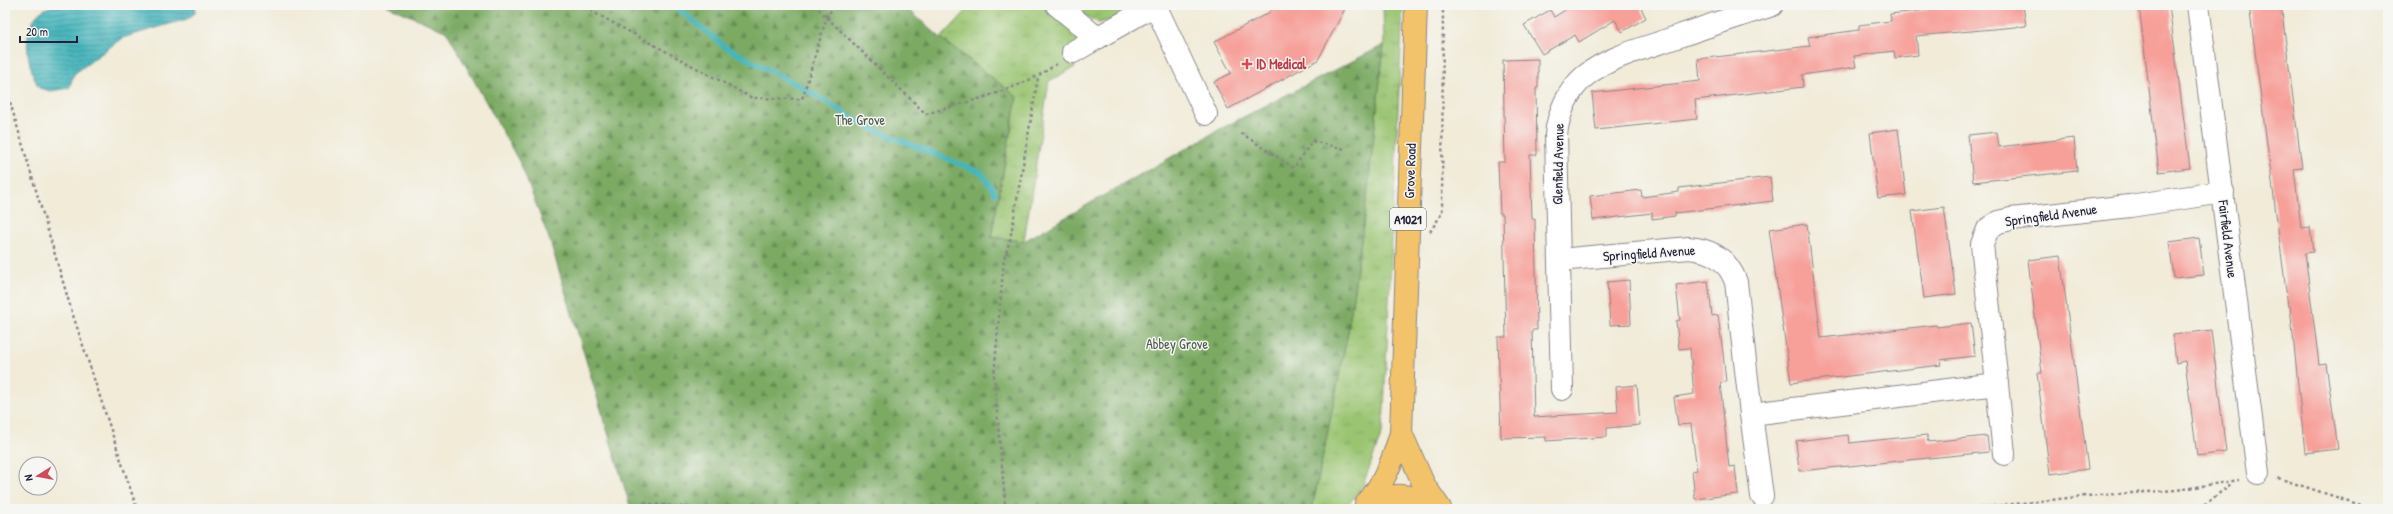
<svg xmlns="http://www.w3.org/2000/svg" width="2393" height="514" viewBox="0 0 2393 514" font-family="'Patrick Hand',sans-serif">
<style>
.grass{fill:url(#grass-tufts);stroke:#5e7356}
.forest{fill:url(#forest-firs);stroke:#4e664f}
.water{fill:url(#water-rules);stroke:#346c7c}
.lines{fill:none;stroke-linecap:round;stroke-linejoin:round}
.stream{stroke:#45b5bc;stroke-width:5.5}
.building{fill:#f79f99}
.minor-casing{stroke:#8a868a;stroke-width:24}
.major-casing{stroke:#8a868a;stroke-width:24}
.path{stroke:#8a868a;stroke-width:2.5;stroke-dasharray:3 3;stroke-linecap:butt}
.minor{stroke:#fff;stroke-width:22}
.major{stroke:#f2c36a;stroke-width:22}
.health-dot{fill:#e0444e;stroke:#f6f6f2;stroke-width:1.5}
.labels{text-anchor:middle;stroke-width:3;stroke-linejoin:round;paint-order:stroke}
.shield{fill:#f6f6f2;stroke:#626272;stroke-width:1}
.shield-label{font-size:13px;font-weight:bold;fill:#22223b}
.health-label{font-size:14px;font-weight:bold;fill:#be3a42;stroke:#f6f6f2;text-anchor:start}
.park-label{font-size:14px;fill:#4c5b4e;stroke:#f6f6f2}
.street-label{font-size:14px;fill:#22223b;stroke:#f6f6f2}
</style>
<defs>
<pattern id="grass-tufts" width="24" height="20" patternUnits="userSpaceOnUse"><rect width="24" height="20" fill="#9ac471"/><path d="M3 7l-1-3M5 7V3M7 7l1-3M15 17l-1-3M17 17v-4M19 17l1-3" fill="none" stroke="#84a863"/></pattern>
<pattern id="forest-firs" width="22" height="20" patternUnits="userSpaceOnUse"><rect width="22" height="20" fill="#7baa63"/><path d="M5 1l3.5 6h-7zM16 11l3.5 6h-7z" fill="#648a53"/></pattern>
<pattern id="water-rules" width="6" height="5" patternUnits="userSpaceOnUse"><rect width="6" height="5" fill="#45b5bc"/><path d="M0 2.5h6" fill="none" stroke="#39939a"/></pattern>
</defs>
<rect width="100%" height="100%" fill="#f6f6f2"/>
<filter id="ink" filterUnits="userSpaceOnUse"><feTurbulence type="fractalNoise" baseFrequency=".025" numOctaves="2"/><feDisplacementMap in="SourceGraphic" scale="8" xChannelSelector="R" yChannelSelector="G"/><feConvolveMatrix kernelMatrix="1 2 1 2 8 2 1 2 1" color-interpolation-filters="sRGB"/></filter>
<filter id="wash" filterUnits="userSpaceOnUse"><feTurbulence type="fractalNoise" baseFrequency=".012" numOctaves="4" result="noise"/><feDisplacementMap in="SourceGraphic" scale="16" xChannelSelector="R" yChannelSelector="G"/><feGaussianBlur stdDeviation="0.9" result="paint"/><feColorMatrix in="noise" values="0 0 0 0 0 0 0 0 0 0 0 0 0 0 0 0 0 1.4 0 .05"/><feComposite in="paint" operator="in"/></filter>
<g filter="url(#wash)">
<rect width="100%" height="100%" fill="#f1ebd8"/>
<g class="grass">
<path d="M 972,5 L 1043,5 L 1084,37 L 1073,52 L 1075,67 L 1049,81 L 1024,241 L 991,238 L 1017,97 L 941,38 Z"/>
<path d="M 1080,5 L 1142,5 L 1126,15 L 1099,23 L 1073,9 Z"/>
<path d="M 1383,5 L 1403,5 L 1383,430 L 1363,485 L 1345,509 L 1312,509 L 1348,332 L 1367,197 L 1384,45 Z"/>
</g>
<path class="forest" d="M 386,5 L 903,5 L 941,38 L 1017,97 L 991,237 L 1024,241 L 1222,128 L 1384,45 L 1367,197 L 1348,332 L 1312,509 L 631,509 L 550,241 L 521,165 L 447,32 Z"/>
<path class="water" d="M 64,5 L 195,5 L 195,13 L 187,19 L 122,38 L 74,74 L 69,88 L 51,91 L 39,88 C 27,66 18,24 45,9 C 50,6 58,6 64,5 Z"/>
<g class="lines">
<path class="stream" d="M 674,5 L 725,47 L 803,88 L 870,128 L 982,173 L 995,193"/>
</g>
<g id="blocks">
<g class="building">
<path d="M 1274,5 L 1347,5 L 1318,60 L 1228,109 L 1214,82 L 1231,73 L 1214,42 L 1270,12 Z"/>
<path d="M 1573,5 L 1642,5 L 1640,6 L 1646,18 L 1622,32 L 1615,20 L 1579,42 L 1575,35 L 1542,54 L 1524,25 L 1550,10 L 1554,17 Z"/>
<path d="M 1926,5 L 2023,5 L 2026,26 L 1916,36 L 1918,55 L 1895,58 L 1894,51 L 1854,56 L 1856,67 L 1802,75 L 1803,87 L 1695,100 L 1697,119 L 1596,130 L 1592,93 L 1700,81 L 1698,59 L 1810,46 L 1808,37 L 1859,30 L 1859,25 L 1891,21 L 1890,14 L 1927,10 Z"/>
<path d="M 2139,5 L 2169,5 L 2190,168 L 2159,172 Z"/>
<path d="M 2249,5 L 2281,5 L 2302,168 L 2294,169 L 2301,228 L 2310,227 L 2313,252 L 2305,253 L 2310,293 L 2319,364 L 2326,363 L 2338,449 L 2305,453 L 2290,306 L 2288,306 Z"/>
<path d="M 1538,59 L 1538,88 L 1536,88 L 1537,155 L 1530,155 L 1532,219 L 1535,219 L 1537,330 L 1532,330 L 1534,417 L 1618,412 L 1616,387 L 1637,385 L 1640,425 L 1607,428 L 1607,437 L 1546,441 L 1546,437 L 1501,438 L 1498,337 L 1506,337 L 1503,214 L 1500,214 L 1498,162 L 1505,162 L 1503,60 Z"/>
<path d="M 1898,129 L 1906,195 L 1878,198 L 1870,133 Z"/>
<path d="M 1997,132 L 1999,147 L 2074,138 L 2077,171 L 1973,182 L 1968,135 Z"/>
<path d="M 1770,177 L 1773,201 L 1675,213 L 1675,216 L 1652,219 L 1652,213 L 1593,220 L 1590,196 L 1641,190 L 1642,197 L 1679,192 L 1679,188 Z"/>
<path d="M 1944,207 L 1956,294 L 1924,298 L 1912,211 Z"/>
<path d="M 1807,224 L 1821,338 L 1936,325 L 1937,327 L 1971,323 L 1975,356 L 1940,360 L 1941,365 L 1791,383 L 1769,229 Z"/>
<path d="M 2199,238 L 2204,275 L 2174,278 L 2169,242 Z"/>
<path d="M 2060,256 L 2088,469 L 2050,474 L 2037,373 L 2042,373 L 2028,260 Z"/>
<path d="M 1629,280 L 1631,324 L 1610,325 L 1607,282 Z"/>
<path d="M 1708,281 L 1712,316 L 1718,315 L 1723,353 L 1726,382 L 1720,383 L 1729,467 L 1735,466 L 1738,494 L 1695,499 L 1692,471 L 1697,470 L 1691,424 L 1678,425 L 1674,397 L 1694,394 L 1690,348 L 1679,349 L 1676,321 L 1680,320 L 1676,285 Z"/>
<path d="M 2211,330 L 2226,452 L 2197,456 L 2185,361 L 2176,363 L 2173,335 Z"/>
<path d="M 1848,435 L 1849,443 L 1927,435 L 1928,442 L 1987,436 L 1989,452 L 1799,471 L 1796,441 Z"/>
</g>
</g>
</g>
<g filter="url(#ink)">
<use href="#blocks" fill-opacity="0" stroke="#8a868a" stroke-width="1"/>
<g class="lines">
<defs>
<g id="minor">
<path d="M 1057,5 L 1097,38 L 1155,5"/>
<path d="M 1155,5 L 1206,114"/>
<path d="M 2198,5 L 2258,473"/>
<path d="M 1073,52 L 1097,38"/>
<path d="M 1559,260 L 1689,248 C 1712,250 1728,260 1736,282 L 1751,414"/>
<path d="M 1997,384 L 2004,454"/>
<path d="M 1562,389 L 1556,135 C 1558,114 1568,90 1585,76 C 1606,59 1637,50 1662,42 C 1699,29 1735,17 1772,5"/>
<path d="M 1762,496 L 1751,414 L 1997,384 L 1982,244 L 1988,229 L 1998,222 L 2011,219 L 2130,206 L 2223,192"/>
</g>
<g id="major">
<path d="M 1401,433 L 1424,485 L 1440,508"/>
<path d="M 1366,504 C 1385,482 1393,460 1401,433 L 1416,5"/>
<path d="M 1366,505 C 1391,491 1416,494 1440,509"/>
</g>
</defs>
<use href="#minor" class="minor-casing"/>
<use href="#major" class="major-casing"/>
<g class="path">
<path d="M 580,5 L 752,98 L 802,99 L 827,16 L 835,5"/>
<path d="M 814,5 L 926,114 C 972,100 1019,91 1058,63"/>
<path d="M 5,85 L 71,309 L 137,509"/>
<path d="M 1241,133 L 1294,168 L 1312,141 L 1345,149"/>
<path d="M 1430,232 L 1442,213 L 1443,5"/>
<path d="M 2278,478 L 2373,509"/>
<path d="M 644,503 L 701,509"/>
<path d="M 1003,509 L 1005,502 L 994,376 L 1004,259 L 1010,240 L 1038,78"/>
<path d="M 1969,509 L 2086,496 L 2177,490 L 2239,480"/>
<path d="M 2193,509 L 2207,503 L 2232,483"/>
</g>
<use href="#minor" class="minor"/>
<use href="#major" class="major"/>
</g>
</g>
<path class="health-dot" d="M1245 58h4v4h4v4h-4v4h-4v-4h-4v-4h4z"/>
<g class="labels">
<rect class="shield" x="1390" y="208" width="36" height="22" rx="3"/>
<g class="shield-label">
<text x="1408" y="224">A1021</text>
</g>
<g class="health-label">
<text x="1256" y="69">ID Medical</text>
</g>
<g class="park-label">
<text x="860" y="125">The Grove</text>
<text x="1177" y="349">Abbey Grove</text>
</g>
<g class="street-label">
<text transform="translate(1558 164) rotate(-89)" y="5">Glenfield Avenue</text>
<text transform="translate(1410 171) rotate(-88)" y="5">Grove Road</text>
<text transform="translate(2051 215) rotate(-8)" y="5">Springfield Avenue</text>
<text transform="translate(2228 239) rotate(83)" y="5">Fairfield Avenue</text>
<text transform="translate(1649 253) rotate(-4)" y="5">Springfield Avenue</text>
</g>
</g>
<rect width="2393" height="514" fill="none" stroke="#f6f6f2" stroke-width="20"/>
<g transform="translate(38 476) rotate(259)"><circle r="19" fill="#f6f6f2" stroke="#a1a1a9"/>
<path d="M0-3L7 15L0 10L-7 15Z" fill="#d1495b"/>
<text y="-6" font-size="11" font-weight="bold" text-anchor="middle" fill="#22223b">N</text>
</g>
<path d="M20 36v6h57v-6" fill="none" stroke="#22223b" stroke-width="2"/>
<text x="26" y="36" font-size="12" fill="#22223b" stroke="#f6f6f2" stroke-width="3" paint-order="stroke">20 m</text>
</svg>
